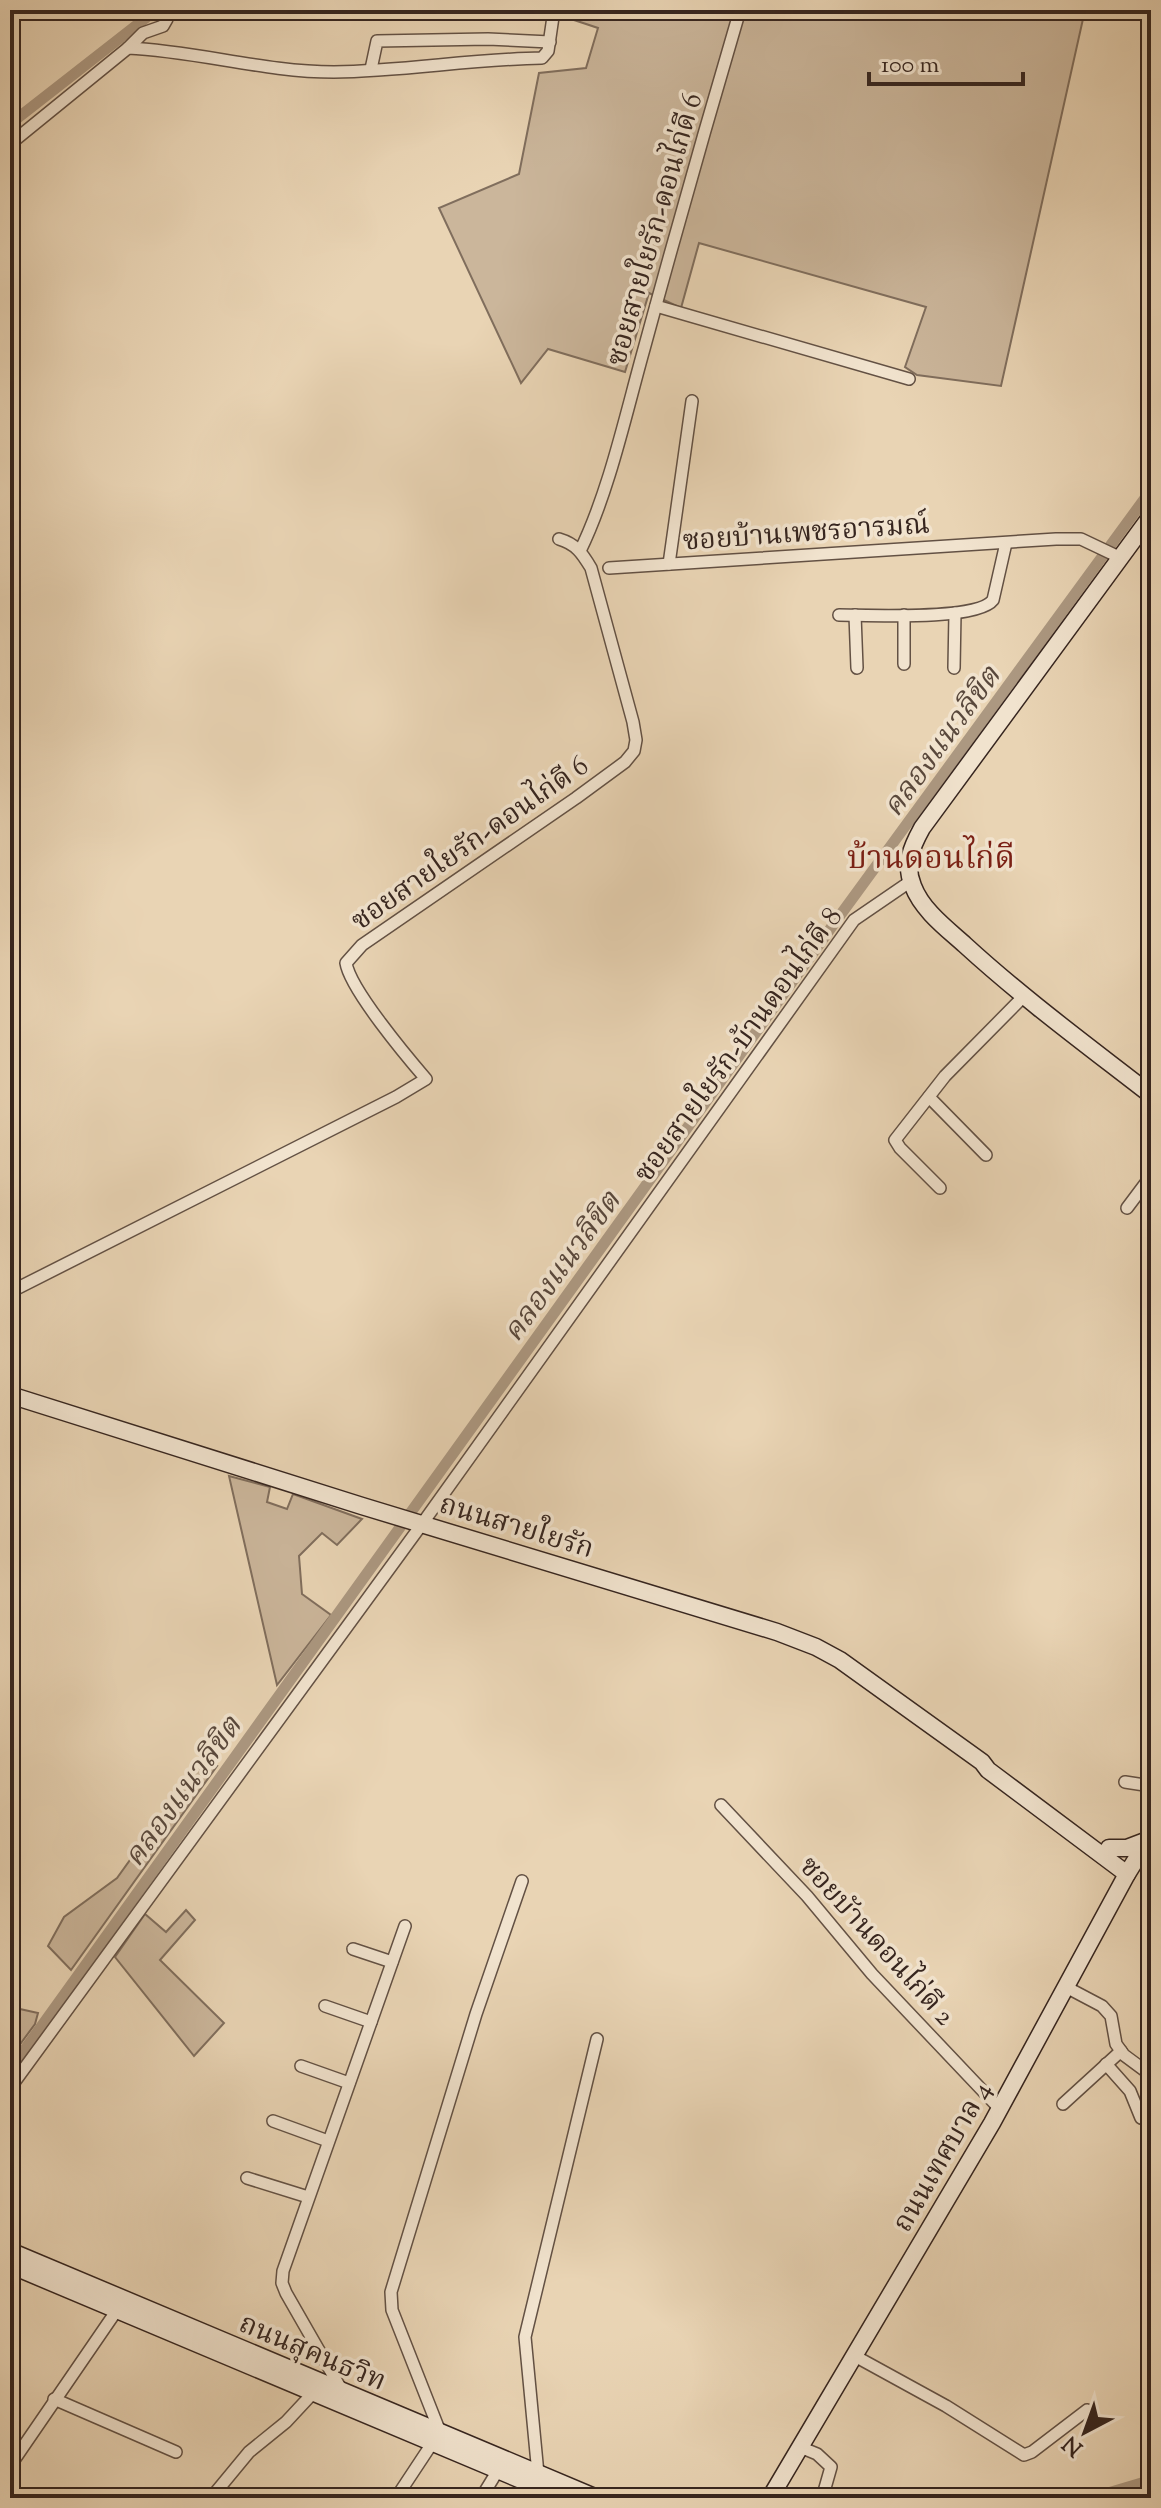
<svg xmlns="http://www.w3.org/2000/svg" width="1161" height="2508" viewBox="0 0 1161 2508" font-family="'Sorts Mill Goudy','Noto Serif Thai',serif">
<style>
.green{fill:#cbb69b;stroke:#806e5d;stroke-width:2}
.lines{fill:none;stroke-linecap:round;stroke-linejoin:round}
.canal{stroke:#ac9881;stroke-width:11}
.river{stroke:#ac9881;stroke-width:18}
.street-casing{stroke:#635144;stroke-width:14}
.secondary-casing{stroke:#36251f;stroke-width:19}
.street{stroke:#f1e3ce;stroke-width:11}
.secondary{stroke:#f1e3ce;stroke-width:16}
.labels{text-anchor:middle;stroke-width:7;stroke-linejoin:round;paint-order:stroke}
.street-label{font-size:28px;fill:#36251f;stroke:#f1e3ce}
.water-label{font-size:30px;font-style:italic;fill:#59483c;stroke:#f1e3ce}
.quarter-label{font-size:32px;fill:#7a1f14;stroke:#f1e3ce}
</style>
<rect width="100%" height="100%" fill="#e9d4b4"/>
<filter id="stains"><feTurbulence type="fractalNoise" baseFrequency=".0025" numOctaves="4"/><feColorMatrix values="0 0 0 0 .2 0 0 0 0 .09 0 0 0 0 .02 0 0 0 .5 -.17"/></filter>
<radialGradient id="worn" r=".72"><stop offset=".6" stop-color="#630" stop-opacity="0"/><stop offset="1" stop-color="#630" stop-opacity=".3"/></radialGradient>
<g class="green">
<path d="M 560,10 L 1085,10 L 1001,386 L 917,375 L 905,367 L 926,307 L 699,243 L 681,308 L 649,293 L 625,372 L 548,349 L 521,383 L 439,208 L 519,174 L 539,73 L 586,68 L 598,28 L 559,15 Z"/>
<path d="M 229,1476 L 270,1487 L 267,1502 L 287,1509 L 293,1494 L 362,1519 L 337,1545 L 322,1533 L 299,1556 L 302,1594 L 331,1615 L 277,1685 Z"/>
<path d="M 201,1761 L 217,1766 L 71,1970 L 48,1946 L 64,1917 L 117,1878 Z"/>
<path d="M 186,1910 L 195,1920 L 160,1960 L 224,2023 L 194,2056 L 115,1957 L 145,1914 L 166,1932 Z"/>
<path d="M 10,2003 L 20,2009 L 38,2013 L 35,2024 L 10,2058 Z"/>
</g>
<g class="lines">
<g class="canal">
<path d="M 10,124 L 147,17 L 152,10"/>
<path d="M 10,2070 L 833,925 L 1151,490"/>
</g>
<path class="river" d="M 1104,2498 L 1151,2484"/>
<defs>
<g id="street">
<path d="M 128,48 L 143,33 L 163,26 L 167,19 L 164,10"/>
<path d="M 371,69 L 377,41 L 488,39 L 550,42"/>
<path d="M 10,144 L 128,48 C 197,51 265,72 334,72 C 404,71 473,59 542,58 L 548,51 L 554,10"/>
<path d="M 656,306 L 909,379"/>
<path d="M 580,551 C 609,492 626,413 644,349 C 675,235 707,122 740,10"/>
<path d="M 669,564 L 692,401"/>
<path d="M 609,568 L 1056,539 L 1081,539 L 1121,558"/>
<path d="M 839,615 C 868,615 977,621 993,600 L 1006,543"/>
<path d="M 855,615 L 857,668"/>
<path d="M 904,615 L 904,664"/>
<path d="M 954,668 L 955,613"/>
<path d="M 929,1097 L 986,1155"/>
<path d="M 940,1188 L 900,1148 L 895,1140 L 945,1076 L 1024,996"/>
<path d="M 1127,1208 L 1151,1176"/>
<path d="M 10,1292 L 396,1097 L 426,1079 C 407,1057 350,989 346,963 L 362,945 L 576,798 L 625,762 L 634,751 L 636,740 L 633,722 L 591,568 C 582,553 576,544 559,539"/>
<path d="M 1125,1782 L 1151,1786"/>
<path d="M 721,1805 L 807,1896 L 872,1974 L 999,2108"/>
<path d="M 353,1949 L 392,1962"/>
<path d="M 1066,1987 L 1102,2006 L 1111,2016 L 1116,2044 L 1124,2055 L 1151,2075"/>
<path d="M 325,2006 L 371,2022"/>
<path d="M 1106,2064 L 1130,2091 L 1141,2118"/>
<path d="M 301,2066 L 349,2083"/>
<path d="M 10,2088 L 422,1524 L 854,920 L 911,881"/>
<path d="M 1063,2104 L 1121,2051"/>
<path d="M 273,2121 L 328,2141"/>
<path d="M 247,2178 L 308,2197"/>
<path d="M 853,2355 L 946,2406 L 1024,2455 L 1032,2452 L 1087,2410"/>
<path d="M 341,2389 L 286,2293 L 282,2283 L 283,2271 L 405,1926"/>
<path d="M 54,2399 L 176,2452"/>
<path d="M 440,2432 L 392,2310 L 391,2292 L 476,2014 L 522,1881"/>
<path d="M 800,2447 L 817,2454 L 831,2467 L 823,2495"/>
<path d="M 10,2466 L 117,2310"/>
<path d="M 538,2474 L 525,2337 L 597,2039"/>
<path d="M 211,2498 L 249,2452 L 286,2422 L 313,2393"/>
<path d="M 396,2498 L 433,2442"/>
<path d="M 481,2498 L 500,2467"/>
</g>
<g id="secondary">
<path d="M 1151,516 L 922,828 C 911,848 904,864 913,886 C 922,910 946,928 965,945 C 1024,999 1088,1046 1151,1095"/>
<path d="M 10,1395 L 362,1506 L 777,1632 L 816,1647 L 840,1660 L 982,1762 L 988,1770 L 1127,1874"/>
<path d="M 1109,1848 L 1127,1848 L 1148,1840"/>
<path d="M 10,2251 L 597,2498"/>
<path d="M 10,2265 L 564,2498"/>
<path d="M 770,2498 L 992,2123 L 1127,1874 L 1151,1835"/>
</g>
</defs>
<use href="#street" class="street-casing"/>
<use href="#secondary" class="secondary-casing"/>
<use href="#street" class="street"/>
<use href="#secondary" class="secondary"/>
</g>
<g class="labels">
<g class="street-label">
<text transform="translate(653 229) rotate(-74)" y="10">ซอยสายใยรัก-ดอนไก่ดี 6</text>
<text transform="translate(806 531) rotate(-4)" y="10">ซอยบ้านเพชรอารมณ์</text>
<text transform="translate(469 842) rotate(-35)" y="10">ซอยสายใยรัก-ดอนไก่ดี 6</text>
<text transform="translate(737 1044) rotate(-54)" y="10">ซอยสายใยรัก-บ้านดอนไก่ดี 8</text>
<text transform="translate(517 1525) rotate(17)" y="10">ถนนสายใยรัก</text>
<text transform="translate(878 1940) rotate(48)" y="10">ซอยบัานดอนไก่ดี 2</text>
<text transform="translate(941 2156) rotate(-60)" y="10">ถนนเทศบาล 4</text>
<text transform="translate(313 2351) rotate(23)" y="10">ถนนสุคนธวิท</text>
</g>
<g class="water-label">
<text transform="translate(941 741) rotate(-54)" y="10">คลองแนวลิขิต</text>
<text transform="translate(561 1266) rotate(-54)" y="10">คลองแนวลิขิต</text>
<text transform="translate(182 1791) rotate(-54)" y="10">คลองแนวลิขิต</text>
</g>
<g class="quarter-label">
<text x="931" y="868">บ้านดอนไก่ดี</text>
</g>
</g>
<rect width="1161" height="2508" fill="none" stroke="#e9d4b4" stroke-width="40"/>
<rect x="12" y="12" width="1137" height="2484" fill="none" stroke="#36251f" stroke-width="4"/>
<rect x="20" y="20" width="1121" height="2468" fill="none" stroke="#36251f" stroke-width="2"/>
<g transform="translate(1085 2432) rotate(221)" stroke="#f1e3ce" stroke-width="6" paint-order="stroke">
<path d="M0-6L14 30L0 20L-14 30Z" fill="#36251f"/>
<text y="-12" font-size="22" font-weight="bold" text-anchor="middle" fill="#36251f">N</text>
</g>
<path d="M869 72v12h154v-12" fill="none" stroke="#36251f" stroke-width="4"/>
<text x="881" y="72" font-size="24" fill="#36251f" stroke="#f1e3ce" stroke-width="6" paint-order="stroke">100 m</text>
<rect width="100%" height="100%" filter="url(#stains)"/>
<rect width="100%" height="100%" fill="url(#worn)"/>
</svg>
